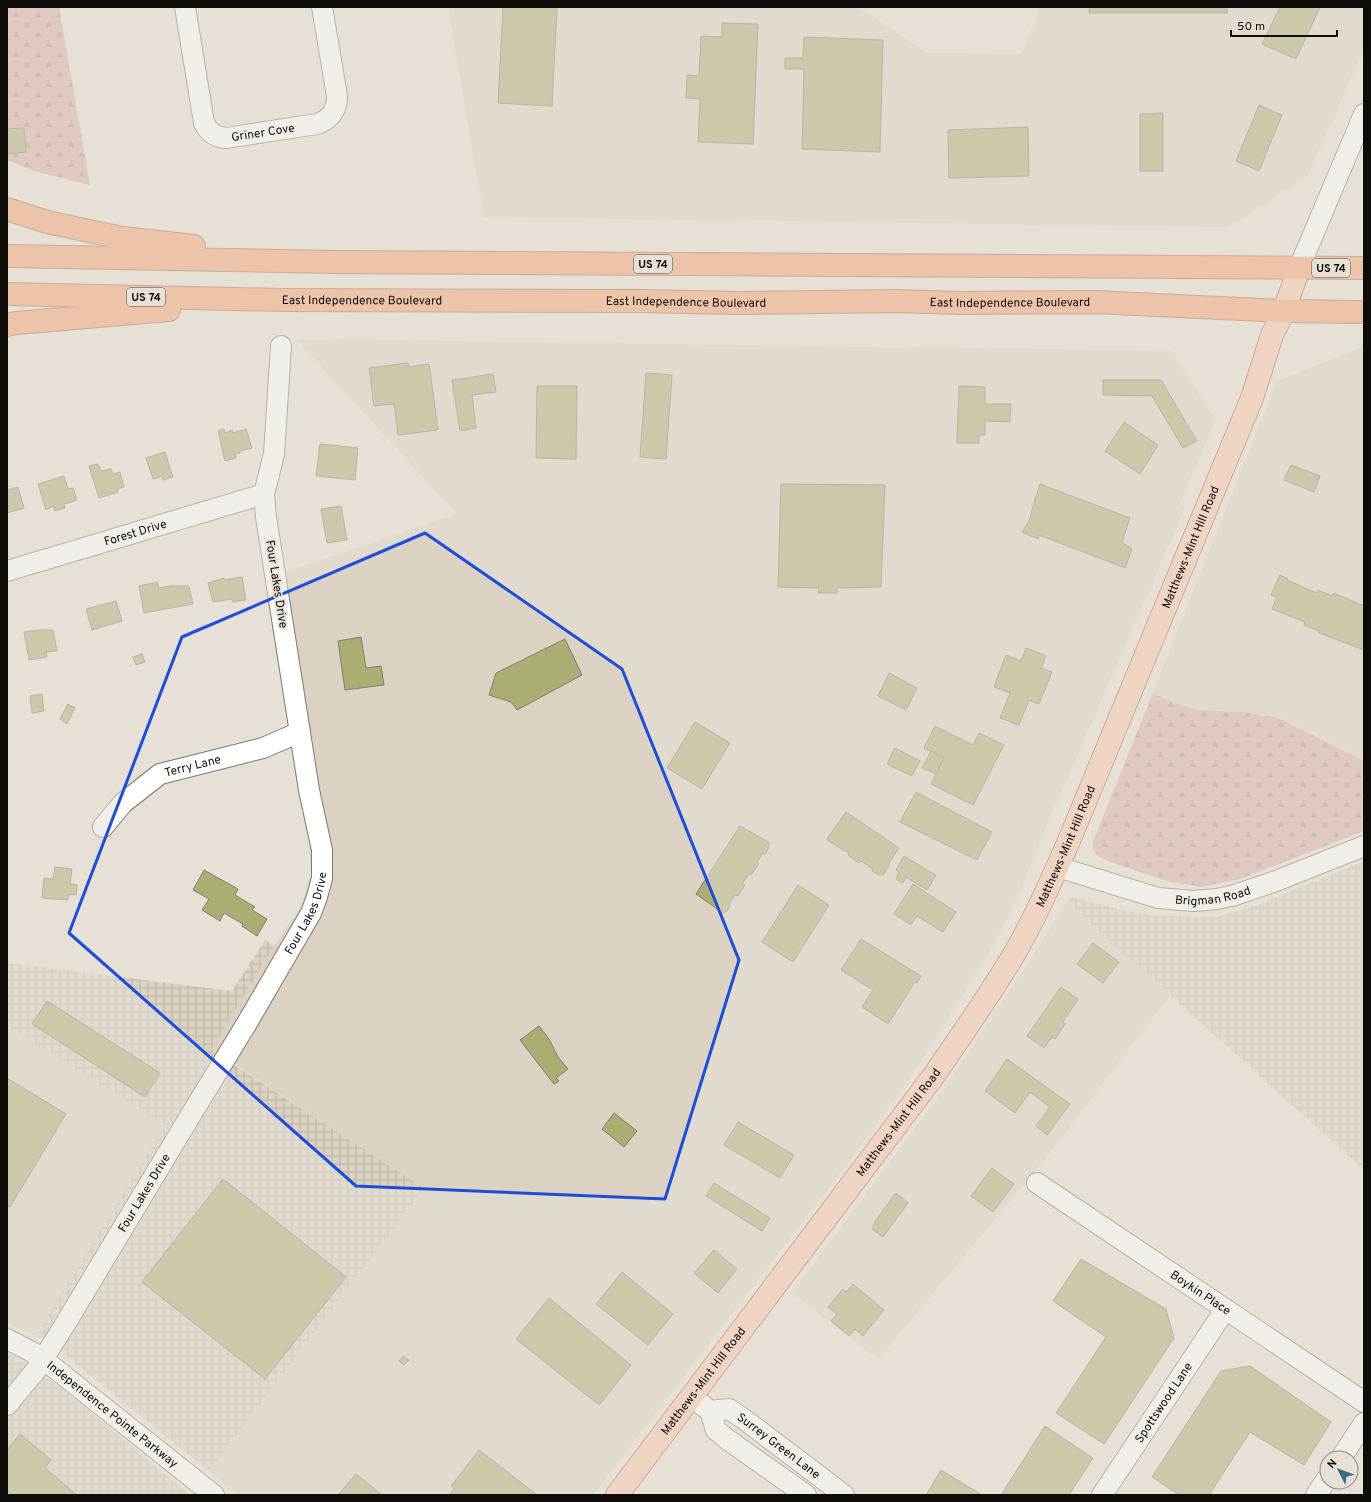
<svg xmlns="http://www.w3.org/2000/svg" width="1371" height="1502" viewBox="0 0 1371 1502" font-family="Overpass,sans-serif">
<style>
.built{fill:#dbd2c3}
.industrial{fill:url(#industrial-grid)}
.forest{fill:url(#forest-firs)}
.building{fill:#abae73;stroke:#7d7e75}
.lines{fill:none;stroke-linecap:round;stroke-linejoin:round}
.minor-casing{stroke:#7e7971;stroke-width:22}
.major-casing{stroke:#a56c4d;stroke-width:24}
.highway-casing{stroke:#a56c4d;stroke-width:24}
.minor{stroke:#fff;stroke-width:20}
.major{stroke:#fac6aa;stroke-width:22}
.highway{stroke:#f7a072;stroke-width:22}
.marked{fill:none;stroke:#1d4ed8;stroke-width:3;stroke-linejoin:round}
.labels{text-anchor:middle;stroke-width:3.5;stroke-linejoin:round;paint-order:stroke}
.shield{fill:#e6e0d7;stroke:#4f4c47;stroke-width:1}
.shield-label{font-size:11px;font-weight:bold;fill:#0e0c09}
.street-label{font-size:12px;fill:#0e0c09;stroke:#e6e0d7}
</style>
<defs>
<pattern id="industrial-grid" width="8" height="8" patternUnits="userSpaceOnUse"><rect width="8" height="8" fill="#dbd2c3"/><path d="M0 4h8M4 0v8" fill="none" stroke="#bbb3a6"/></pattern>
<pattern id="forest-firs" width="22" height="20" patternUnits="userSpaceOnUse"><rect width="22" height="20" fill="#d9abac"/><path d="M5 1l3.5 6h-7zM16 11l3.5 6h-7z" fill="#b99293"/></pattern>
</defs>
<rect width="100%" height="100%" fill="#e6e0d7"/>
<g class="built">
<path d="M 448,7 L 859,7 L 927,53 L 1022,54 L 1040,7 L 1364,7 L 1364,49 L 1308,175 L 1229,227 L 484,217 Z"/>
<path d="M 296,339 L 1171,351 L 1216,420 L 1180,503 L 1185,508 L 1040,841 L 1013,908 L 993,946 L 920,1063 L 897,1096 L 843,1169 L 593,1495 L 238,1495 L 209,1471 L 424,1188 L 211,1049 L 274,946 L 299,910 L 305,894 L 311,874 L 309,833 L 271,577 L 457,514 Z"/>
<path d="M 1364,346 L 1364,831 L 1240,879 L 1201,887 L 1167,881 L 1110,862 L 1098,856 L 1093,850 L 1093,842 L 1277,381 Z"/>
<path d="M 1067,902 L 1170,995 L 1045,1159 L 878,1359 L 792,1293 L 943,1091 L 1020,976 Z"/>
<path d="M 7,1025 L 165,1125 L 36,1335 L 7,1323 Z"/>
</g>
<g class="industrial">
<path d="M 1364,861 L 1364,1170 L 1067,902 L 1071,897 L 1117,909 L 1154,916 L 1217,917 L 1258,905 Z"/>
<path d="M 265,940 L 274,946 L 211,1050 L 424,1188 L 209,1471 L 50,1343 L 36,1335 L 165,1125 L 7,1025 L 7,963 L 232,991 Z"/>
<path d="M 7,1353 L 41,1373 L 64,1390 L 190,1495 L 7,1495 Z"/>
</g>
<g class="forest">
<path d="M 7,7 L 59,7 L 90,185 L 34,171 L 7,160 Z"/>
<path d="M 1153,693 L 1175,704 L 1199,710 L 1248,713 L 1278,718 L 1364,761 L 1364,831 L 1240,879 L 1201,887 L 1167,881 L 1110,862 L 1098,856 L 1093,850 L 1093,842 Z"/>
</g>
<g class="building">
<path d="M 503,7 L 557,7 L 552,106 L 498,103 Z"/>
<rect x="1089" y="7" width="138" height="6"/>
<path d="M 1280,7 L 1320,7 L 1296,59 L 1262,44 Z"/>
<path d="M 722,23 L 758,24 L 753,144 L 698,142 L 700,99 L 686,98 L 687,75 L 699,76 L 701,36 L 722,37 Z"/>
<path d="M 804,37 L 883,40 L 880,152 L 802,149 L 804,69 L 785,69 L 785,58 L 803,58 Z"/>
<path d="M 1259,105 L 1282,115 L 1259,171 L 1236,161 Z"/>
<path d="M 1163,113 L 1163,171 L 1140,171 L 1140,114 Z"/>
<path d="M 1028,127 L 1029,176 L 949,178 L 948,130 Z"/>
<path d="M 24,128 L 26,152 L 7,154 L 7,129 Z"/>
<path d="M 408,363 L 409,367 L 429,364 L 438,430 L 398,435 L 394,404 L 374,406 L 369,368 Z"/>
<path d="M 646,373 L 672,375 L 666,459 L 640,457 Z"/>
<path d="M 493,374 L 496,392 L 472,395 L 476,428 L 460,431 L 452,380 Z"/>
<path d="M 1103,380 L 1161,380 L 1197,441 L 1183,448 L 1152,396 L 1103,395 Z"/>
<path d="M 537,386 L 577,386 L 576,459 L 536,458 Z"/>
<path d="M 959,386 L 985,387 L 985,404 L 1011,404 L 1010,422 L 985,421 L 985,435 L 979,435 L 979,443 L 957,443 Z"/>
<path d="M 1124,422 L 1158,445 L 1140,474 L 1105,451 Z"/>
<path d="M 224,429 L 225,433 L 232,430 L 233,433 L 246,429 L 252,448 L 240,451 L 240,453 L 235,454 L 236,458 L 225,461 L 218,431 Z"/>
<path d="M 320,444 L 358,448 L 355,480 L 316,476 Z"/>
<path d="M 165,452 L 173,477 L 163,480 L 162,476 L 153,479 L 146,458 Z"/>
<path d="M 98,464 L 101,471 L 111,469 L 113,474 L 120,472 L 124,487 L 117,489 L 118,492 L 99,498 L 89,466 Z"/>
<path d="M 1291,465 L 1320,476 L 1314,492 L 1284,480 Z"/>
<path d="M 64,476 L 68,489 L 73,488 L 77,500 L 64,504 L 65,508 L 55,511 L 53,506 L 46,510 L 38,484 Z"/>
<path d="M 781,484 L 885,485 L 881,587 L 837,588 L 837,593 L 818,593 L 819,588 L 778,587 Z"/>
<path d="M 1040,484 L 1130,518 L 1122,542 L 1132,549 L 1125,568 L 1039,535 L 1038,539 L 1022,532 L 1030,519 L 1035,499 Z"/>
<path d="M 18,487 L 24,508 L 7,513 L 7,490 Z"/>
<path d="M 341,506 L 347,540 L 327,543 L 321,509 Z"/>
<path d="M 1280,575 L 1288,579 L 1287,580 L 1317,593 L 1318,590 L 1332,596 L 1334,593 L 1364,606 L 1364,650 L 1319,633 L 1319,631 L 1304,625 L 1305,622 L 1272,609 L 1277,597 L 1271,595 Z"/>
<path d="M 242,577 L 246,600 L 233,602 L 232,599 L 213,602 L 208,583 L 224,578 L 224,580 Z"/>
<path d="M 157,582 L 159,588 L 171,586 L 189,586 L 193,604 L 144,613 L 139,586 Z"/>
<path d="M 116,601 L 122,621 L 92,630 L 86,609 Z"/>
<path d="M 39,630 L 53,630 L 57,651 L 46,652 L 47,657 L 29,660 L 24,632 Z"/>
<path d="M 361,637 L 366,668 L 381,666 L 384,685 L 345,690 L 338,641 Z"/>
<path d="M 565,639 L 582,675 L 517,710 L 511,702 L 489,695 L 496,673 Z"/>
<path d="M 1026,648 L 1046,656 L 1041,668 L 1052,672 L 1039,704 L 1029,700 L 1019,725 L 1000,718 L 1010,693 L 994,687 L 1006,655 L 1021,661 Z"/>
<path d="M 142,654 L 145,662 L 136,665 L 133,657 Z"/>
<path d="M 889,673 L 917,688 L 906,710 L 878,696 Z"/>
<path d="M 42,694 L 44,711 L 32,713 L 30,696 Z"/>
<path d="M 68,704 L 75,708 L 67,724 L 60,719 Z"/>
<path d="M 695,722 L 730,743 L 702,789 L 667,768 Z"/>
<path d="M 935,726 L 973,745 L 979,733 L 1004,745 L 973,805 L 931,784 L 944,758 L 924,748 Z"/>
<path d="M 895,748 L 920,761 L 912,776 L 887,764 Z"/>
<path d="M 931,751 L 944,758 L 936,774 L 922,768 Z"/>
<path d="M 916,792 L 992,832 L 977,860 L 900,822 Z"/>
<path d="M 846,812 L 899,848 L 889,863 L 890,864 L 883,875 L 880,874 L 879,875 L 872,871 L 873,869 L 861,861 L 859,863 L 848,855 L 849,853 L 828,841 L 829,840 L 827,839 Z"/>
<path d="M 740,826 L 770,843 L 768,846 L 769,847 L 765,854 L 763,853 L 757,862 L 759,864 L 751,875 L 749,874 L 742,884 L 745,885 L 738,896 L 735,895 L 729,905 L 730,906 L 727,911 L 723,913 L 696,894 Z"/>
<path d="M 904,856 L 936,875 L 927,890 L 906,877 L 903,883 L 896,879 L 899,872 L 896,870 Z"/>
<path d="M 55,867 L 72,869 L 70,884 L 77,885 L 76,895 L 69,894 L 68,900 L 42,898 L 44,878 L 53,879 Z"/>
<path d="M 204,870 L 238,889 L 235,895 L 255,907 L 252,910 L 267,919 L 257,936 L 242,926 L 243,924 L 224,913 L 220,921 L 202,910 L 209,899 L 193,890 Z"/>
<path d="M 913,884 L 956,912 L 943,932 L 917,916 L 911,925 L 894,914 Z"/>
<path d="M 798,885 L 829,905 L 793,962 L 762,942 Z"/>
<path d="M 861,939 L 921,976 L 917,983 L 915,982 L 888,1024 L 862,1007 L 873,990 L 841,970 Z"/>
<path d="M 1093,943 L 1119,962 L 1103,983 L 1077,964 Z"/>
<path d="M 1061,987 L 1078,999 L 1063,1022 L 1065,1024 L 1055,1039 L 1052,1037 L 1044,1048 L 1027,1036 Z"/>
<path d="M 47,1001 L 160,1073 L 145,1097 L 32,1024 Z"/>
<path d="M 539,1026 L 549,1039 L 558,1057 L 568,1069 L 556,1078 L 559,1081 L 554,1084 L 520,1040 Z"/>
<path d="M 1007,1059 L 1070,1104 L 1047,1135 L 1036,1126 L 1050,1107 L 1030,1092 L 1015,1113 L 985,1091 Z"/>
<path d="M 7,1078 L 66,1114 L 10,1207 L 7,1205 Z"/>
<path d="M 614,1113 L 637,1131 L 624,1147 L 602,1129 Z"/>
<path d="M 738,1122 L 794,1155 L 780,1178 L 724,1145 Z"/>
<path d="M 992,1168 L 1014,1184 L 993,1212 L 971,1196 Z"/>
<path d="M 223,1179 L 346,1277 L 265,1379 L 142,1282 Z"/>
<path d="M 714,1183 L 770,1218 L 762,1231 L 706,1196 Z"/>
<path d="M 896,1193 L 908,1203 L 883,1237 L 872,1229 L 876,1220 Z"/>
<path d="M 714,1250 L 737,1269 L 718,1293 L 694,1273 Z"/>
<path d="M 1081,1259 L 1166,1309 L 1174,1338 L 1104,1444 L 1056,1413 L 1106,1337 L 1053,1301 Z"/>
<path d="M 622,1272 L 673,1314 L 648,1345 L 596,1304 Z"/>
<path d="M 853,1284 L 884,1310 L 863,1336 L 855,1329 L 849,1336 L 831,1321 L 837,1314 L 828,1307 L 843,1289 L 846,1292 Z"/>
<path d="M 549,1298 L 631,1365 L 599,1405 L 516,1339 Z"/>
<path d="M 403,1356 L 409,1360 L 404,1365 L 399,1361 Z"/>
<path d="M 1250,1366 L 1331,1422 L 1304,1465 L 1250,1432 L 1209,1495 L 1179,1495 L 1152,1477 L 1221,1371 Z"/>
<path d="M 1045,1426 L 1093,1458 L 1069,1495 L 1001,1495 Z"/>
<path d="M 20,1434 L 51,1460 L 45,1468 L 77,1495 L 12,1495 L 7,1491 L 7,1450 Z"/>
<path d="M 479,1450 L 537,1495 L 454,1495 L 450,1493 L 454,1489 L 451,1486 Z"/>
<path d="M 941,1470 L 982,1495 L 926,1495 Z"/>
<path d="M 356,1474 L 382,1495 L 338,1495 Z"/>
</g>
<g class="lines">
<defs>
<g id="minor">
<path id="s1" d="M 185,7 L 204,123 C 209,133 215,137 226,138 L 317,124 C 331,119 337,110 337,96 L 322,7"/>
<path d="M 1299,268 L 1364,114"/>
<path id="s2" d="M 7,571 L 264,494"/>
<path id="s3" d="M 103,827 L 123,803 L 160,774 L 263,748 L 300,732"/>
<path id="s4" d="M 1058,867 L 1158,898 L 1194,901 L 1217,899 L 1235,895 L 1276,881 L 1364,846"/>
<path id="s5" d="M 1037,1183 L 1364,1402"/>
<path id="s6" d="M 7,1339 L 32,1352 L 43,1359 L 214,1495"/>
<path d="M 701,1404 L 710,1411 L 716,1430 L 728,1440 L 806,1495"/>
<path id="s7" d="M 7,1405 L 36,1370 L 64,1326 L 186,1123 L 247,1023 L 311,913 L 317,897 L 322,878 L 322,850 L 309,790 L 266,517 L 264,494 L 274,454 L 281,346"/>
<path id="s8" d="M 710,1411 L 729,1409 L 745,1420 L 844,1495"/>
<path d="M 1341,1458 L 1364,1423"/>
<path id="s9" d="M 1102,1495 L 1225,1310"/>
<path d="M 1316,1495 L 1327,1479"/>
</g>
<g id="major">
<path id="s10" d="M 617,1495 L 932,1078 C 961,1036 990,995 1016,951 C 1037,914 1054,875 1071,836 L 1252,398 L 1272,335 L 1284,311 L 1299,268"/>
</g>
<g id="highway">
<path d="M 7,209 L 47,222 L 122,238 L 194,246"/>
<path d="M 7,256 L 336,262 L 1364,268"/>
<path id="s11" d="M 7,294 L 284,300 L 640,301 L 738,303 L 895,301 L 961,303 L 1095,302 L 1284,311 L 1364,312"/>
<path d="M 7,325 L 16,323 L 169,310"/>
</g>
</defs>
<use href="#minor" class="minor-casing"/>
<use href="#major" class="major-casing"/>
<use href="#highway" class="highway-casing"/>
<use href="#minor" class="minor"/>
<use href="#major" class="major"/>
<use href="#highway" class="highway"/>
</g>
<path d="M0 0H1371V1502H0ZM 425,533 L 622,669 L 739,960 L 665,1199 L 356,1186 L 69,933 L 182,637 Z" fill="#e6e0d7" fill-opacity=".55" fill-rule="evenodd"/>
<path class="marked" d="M 425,533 L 622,669 L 739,960 L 665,1199 L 356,1186 L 69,933 L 182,637 Z"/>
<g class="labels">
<g class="shield">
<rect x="634" y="255" width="38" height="18" rx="3"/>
<rect x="1312" y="259" width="38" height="18" rx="3"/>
<rect x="127" y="288" width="38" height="18" rx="3"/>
</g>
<g class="shield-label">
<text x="653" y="268">US 74</text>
<text x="1331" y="272">US 74</text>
<text x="146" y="301">US 74</text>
</g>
<g class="street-label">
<text dy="4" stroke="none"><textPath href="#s1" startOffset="183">Griner Cove</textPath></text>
<text dy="4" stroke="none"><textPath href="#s11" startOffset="355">East Independence Boulevard</textPath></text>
<text dy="4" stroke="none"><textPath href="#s11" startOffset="679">East Independence Boulevard</textPath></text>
<text dy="4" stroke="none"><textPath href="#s11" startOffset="1003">East Independence Boulevard</textPath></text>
<text dy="4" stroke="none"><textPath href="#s2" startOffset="134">Forest Drive</textPath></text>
<text dy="4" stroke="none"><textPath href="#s10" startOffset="1115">Matthews-Mint Hill Road</textPath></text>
<text transform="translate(277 584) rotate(81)" y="4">Four Lakes Drive</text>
<text dy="4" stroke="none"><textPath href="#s3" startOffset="112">Terry Lane</textPath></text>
<text dy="4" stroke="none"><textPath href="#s10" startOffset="791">Matthews-Mint Hill Road</textPath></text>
<text dy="4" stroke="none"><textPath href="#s4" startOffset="160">Brigman Road</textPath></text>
<text dy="4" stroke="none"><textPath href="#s7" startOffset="577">Four Lakes Drive</textPath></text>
<text dy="4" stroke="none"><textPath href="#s10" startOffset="467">Matthews-Mint Hill Road</textPath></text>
<text dy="4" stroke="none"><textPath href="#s7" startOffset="253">Four Lakes Drive</textPath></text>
<text dy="4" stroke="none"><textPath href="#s5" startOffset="197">Boykin Place</textPath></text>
<text dy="4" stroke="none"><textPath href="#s10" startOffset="143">Matthews-Mint Hill Road</textPath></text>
<text dy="4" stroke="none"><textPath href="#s9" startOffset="111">Spottswood Lane</textPath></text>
<text dy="4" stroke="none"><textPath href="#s6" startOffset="130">Independence Pointe Parkway</textPath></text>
<text dy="4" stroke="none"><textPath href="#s8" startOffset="81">Surrey Green Lane</textPath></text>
</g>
</g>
<rect width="1371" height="1502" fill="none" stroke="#0e0c09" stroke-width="16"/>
<g transform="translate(1339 1470) rotate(312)"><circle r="19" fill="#e6e0d7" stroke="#908b85"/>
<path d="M0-3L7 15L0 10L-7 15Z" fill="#386d89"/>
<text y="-6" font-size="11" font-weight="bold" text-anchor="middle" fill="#0e0c09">N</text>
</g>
<path d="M1231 30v6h106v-6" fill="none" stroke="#0e0c09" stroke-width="2"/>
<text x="1237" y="30" font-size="12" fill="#0e0c09" stroke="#e6e0d7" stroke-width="3" paint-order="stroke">50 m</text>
</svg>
